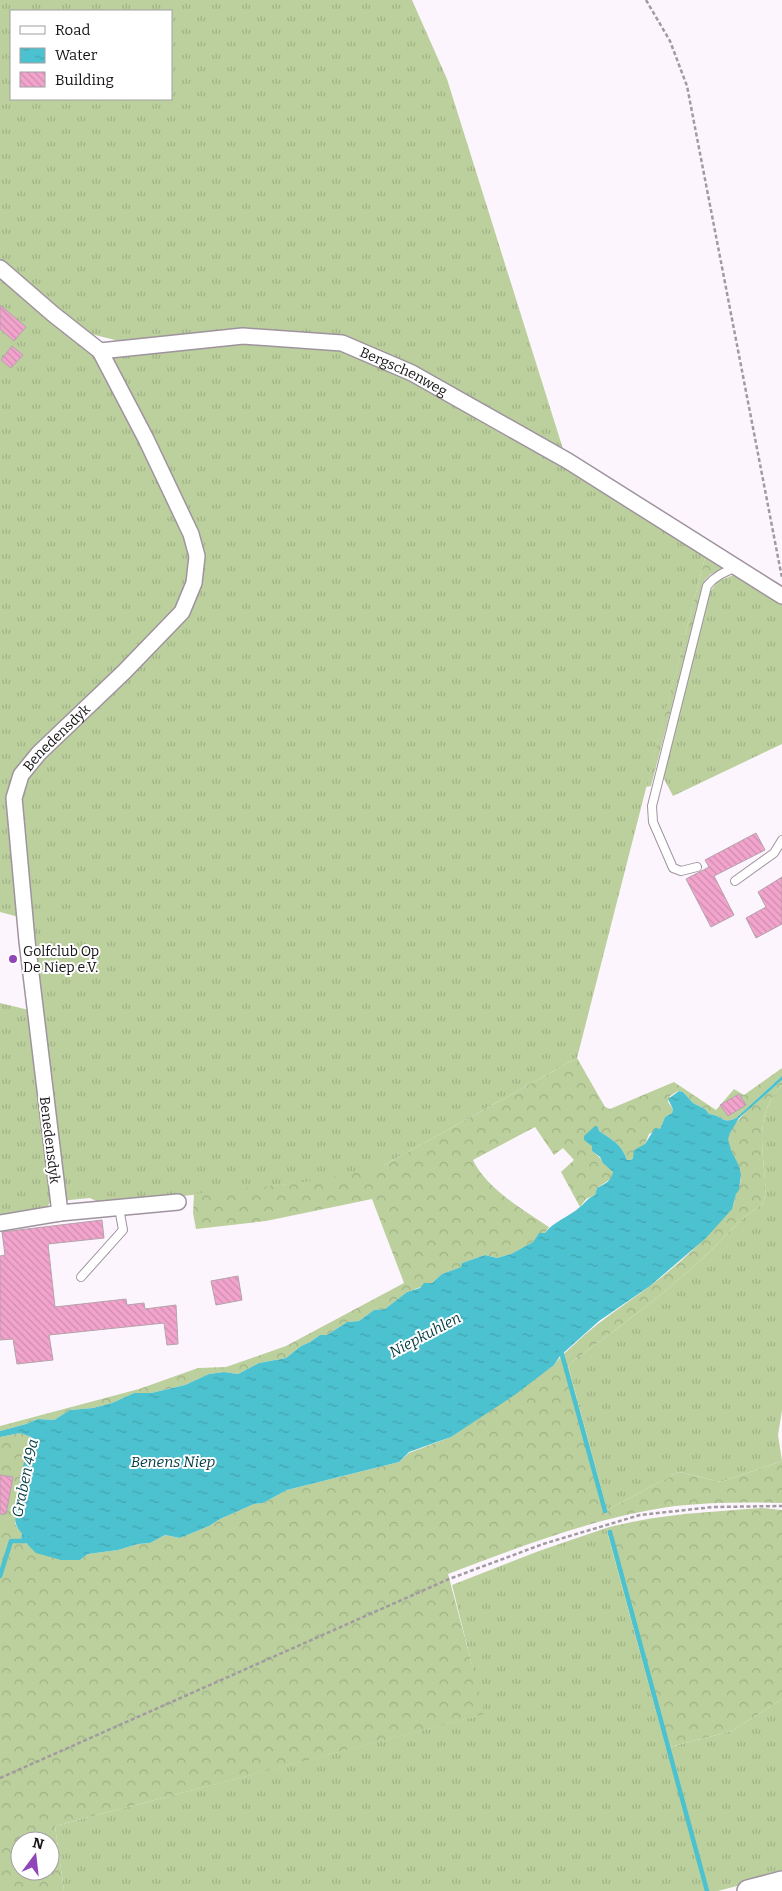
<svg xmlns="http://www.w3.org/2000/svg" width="782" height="1891" viewBox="0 0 782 1891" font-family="Bitter,serif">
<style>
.grass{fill:url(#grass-tufts);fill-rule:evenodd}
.forest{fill:url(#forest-crowns);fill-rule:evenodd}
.water{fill:url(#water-ripples)}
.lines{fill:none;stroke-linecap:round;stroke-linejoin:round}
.stream{stroke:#4cc1cf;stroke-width:4.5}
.building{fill:url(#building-back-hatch);stroke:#b4a3ab}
.lane-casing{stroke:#9f939f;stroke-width:10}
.street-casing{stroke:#9f939f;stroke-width:18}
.secondary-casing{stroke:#9f939f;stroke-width:24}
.path{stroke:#a19ba1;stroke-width:2.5;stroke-dasharray:4 2.5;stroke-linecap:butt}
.lane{stroke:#fff;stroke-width:8}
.street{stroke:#fff;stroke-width:15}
.secondary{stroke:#fff;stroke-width:21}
.poi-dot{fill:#9046b8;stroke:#fff;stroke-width:2}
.labels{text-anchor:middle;stroke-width:4;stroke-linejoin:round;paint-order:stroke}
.street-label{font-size:14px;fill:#161216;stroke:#fff}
.poi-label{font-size:14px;fill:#161216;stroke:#fff;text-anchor:start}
.water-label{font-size:15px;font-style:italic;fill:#033c42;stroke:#fff}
</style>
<defs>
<pattern id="grass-tufts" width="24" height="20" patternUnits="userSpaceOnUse" patternTransform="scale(1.25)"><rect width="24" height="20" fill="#bbd09d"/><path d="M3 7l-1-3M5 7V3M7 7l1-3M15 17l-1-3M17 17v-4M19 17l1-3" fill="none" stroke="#a0b286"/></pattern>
<pattern id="forest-crowns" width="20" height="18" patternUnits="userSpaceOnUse" patternTransform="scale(1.25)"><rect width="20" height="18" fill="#bbd09d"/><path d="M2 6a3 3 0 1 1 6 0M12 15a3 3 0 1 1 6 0" fill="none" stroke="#a0b286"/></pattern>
<pattern id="water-ripples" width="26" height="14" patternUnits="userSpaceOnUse" patternTransform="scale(1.25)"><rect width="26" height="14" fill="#4cc1cf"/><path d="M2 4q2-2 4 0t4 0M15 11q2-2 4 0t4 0" fill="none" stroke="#42a5b1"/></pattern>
<pattern id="building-back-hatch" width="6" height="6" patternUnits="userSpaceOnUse" patternTransform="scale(1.25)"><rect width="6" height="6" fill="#f2a4cd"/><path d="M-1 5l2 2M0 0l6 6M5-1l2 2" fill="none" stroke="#cf8caf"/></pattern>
</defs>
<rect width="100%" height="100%" fill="#fdf5fd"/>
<g class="grass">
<path d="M 0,0 L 412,0 L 447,79 L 563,449 L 415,367 L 343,338 L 127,343 L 95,335 L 74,325 L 0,261 ZM 11,11 L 171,11 L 171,99 L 11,99 Z"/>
<path d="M 0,278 L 96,352 L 95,359 L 114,356 L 245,344 L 339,349 L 409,378 L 568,466 L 706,554 L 577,1058 L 386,1164 L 363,1172 L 316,1181 L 104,1205 L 90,1198 L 50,1202 L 45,1211 L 0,1218 L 0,1003 L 33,1011 L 19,917 L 0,912 Z"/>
<path d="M 736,574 L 782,603 L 782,744 L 673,796 L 663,777 L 709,593 L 718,581 Z"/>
<path d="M 782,1085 L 782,1410 L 778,1435 L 782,1461 L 721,1482 L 679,1472 L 607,1510 L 568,1365 C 614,1331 661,1297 703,1258 C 723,1240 740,1217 763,1204 C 767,1192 765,1182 764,1169 C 761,1137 758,1111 782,1085 Z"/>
<path d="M 606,1528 L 666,1748 L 732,1731 L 782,1699 L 782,1874 L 718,1891 L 64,1891 L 55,1826 L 484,1714 L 452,1585 L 539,1551 Z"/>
</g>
<g class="forest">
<path d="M 706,554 L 726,567 L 711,574 L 705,580 L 651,786 L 646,787 Z"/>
<path d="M 577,1058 L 605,1107 L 610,1109 L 674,1082 L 716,1110 L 734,1089 L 744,1095 L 782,1068 L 782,1076 L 736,1118 C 722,1125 722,1115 709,1114 L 705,1109 L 693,1103 L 683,1092 L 678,1091 L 670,1096 L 668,1102 L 673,1109 L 672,1113 L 665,1117 L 660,1129 L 649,1134 L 645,1144 L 631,1160 L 627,1160 C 622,1145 613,1140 599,1131 L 598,1127 L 592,1146 L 592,1151 C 601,1158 604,1164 613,1172 L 612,1178 L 597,1188 L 595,1195 L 586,1199 L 580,1207 L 561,1172 L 574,1160 L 563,1148 L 554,1155 L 535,1127 L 473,1160 C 485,1187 524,1211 549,1227 L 545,1233 L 539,1233 L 533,1242 L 511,1254 L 497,1258 L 485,1255 L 462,1263 L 461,1267 L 442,1274 L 432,1283 L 407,1292 L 385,1309 L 374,1310 L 359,1321 L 347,1322 L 327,1335 L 320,1335 L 310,1342 L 301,1346 L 286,1358 L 259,1363 L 238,1374 L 224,1372 L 209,1374 L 185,1385 L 151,1393 L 134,1393 L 112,1403 L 93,1408 L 70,1410 L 54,1420 L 38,1419 L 26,1424 L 0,1431 L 0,1426 L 139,1389 L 198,1368 L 226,1367 L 286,1346 L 404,1283 L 372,1199 L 266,1221 L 196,1229 L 193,1213 L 194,1194 C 258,1186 324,1184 386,1164 Z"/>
<path d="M 782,1080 L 782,1085 C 758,1111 761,1137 764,1169 C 765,1182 767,1192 763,1204 C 740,1217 723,1240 703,1258 C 661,1297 614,1331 568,1365 L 607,1510 L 679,1472 L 721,1482 L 782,1461 L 782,1503 C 746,1502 711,1502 675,1506 C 596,1517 522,1546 448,1574 L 485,1714 L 55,1826 L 64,1891 L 0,1891 L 0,1437 L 20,1433 L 31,1437 L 32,1440 L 15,1524 L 22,1534 L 21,1538 L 28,1545 L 80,1560 L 88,1554 L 118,1550 L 138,1544 L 150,1543 L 165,1535 L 180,1538 L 209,1526 L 220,1519 L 254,1504 L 263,1503 L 287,1490 L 399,1462 L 409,1453 L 451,1437 L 554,1365 C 561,1355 571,1348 580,1339 C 602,1319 626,1304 650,1286 C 674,1268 699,1246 719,1222 C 723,1217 730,1211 733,1205 C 735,1201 734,1197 736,1194 C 751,1167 725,1158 728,1137 C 731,1121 769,1091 782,1080 ZM 20,1841 L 50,1841 L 50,1871 L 20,1871 Z"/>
<path d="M 762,1508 L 782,1510 L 782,1699 L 732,1731 L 666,1748 L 606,1528 C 657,1514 710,1512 762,1508 Z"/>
</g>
<path class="water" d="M 782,1076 L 782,1080 L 739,1118 L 730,1133 L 728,1139 L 731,1150 L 739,1166 L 741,1175 L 739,1190 L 736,1194 L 732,1209 L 706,1238 L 650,1286 L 599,1321 L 560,1356 L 554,1365 L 516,1394 L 451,1437 L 409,1452 L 399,1462 L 287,1490 L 263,1503 L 254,1504 L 220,1519 L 209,1526 L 180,1538 L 165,1535 L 150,1543 L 138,1544 L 118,1550 L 88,1554 L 80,1560 L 61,1560 L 36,1553 L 21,1538 L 22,1534 C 20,1531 17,1528 16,1524 C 12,1513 25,1450 32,1440 L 31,1437 L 20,1433 L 0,1437 L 0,1431 L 26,1424 L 38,1419 L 54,1420 L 70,1410 L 93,1408 L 112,1403 L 134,1393 L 151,1393 L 185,1385 L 209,1374 L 224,1372 L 238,1374 L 259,1363 L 286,1358 L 301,1346 L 310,1342 L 320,1335 L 327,1335 L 347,1322 L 359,1321 L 374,1310 L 385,1309 L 407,1292 L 420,1288 L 424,1283 L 432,1283 L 442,1274 L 461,1267 L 462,1263 L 485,1255 L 497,1258 L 511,1254 L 533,1242 L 539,1233 L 545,1233 C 554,1221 569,1217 580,1207 C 586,1202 588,1198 595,1195 L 597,1188 C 605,1184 611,1181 613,1172 L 603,1163 L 600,1157 L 592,1151 L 592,1146 L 584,1140 L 584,1136 L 595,1126 L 598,1127 L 599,1131 C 613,1140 622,1145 627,1160 L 631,1160 L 633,1158 L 634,1150 L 645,1144 L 655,1128 L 660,1129 L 665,1117 L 672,1113 L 673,1109 L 668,1099 L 679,1091 L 683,1092 L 693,1103 L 705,1109 L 709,1114 C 722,1115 722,1125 736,1118 Z"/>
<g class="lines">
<g class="stream">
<path d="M 561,1351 L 605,1511"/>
<path d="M 610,1532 L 707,1891"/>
<path d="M 0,1576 L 11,1541 L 25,1541 L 26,1536"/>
</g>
</g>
<g class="building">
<path d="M 0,305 L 26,327 L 14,341 L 0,329 Z"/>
<path d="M 12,346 L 23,355 L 11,368 L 1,360 Z"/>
<path d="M 756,833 L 765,850 L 714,876 L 734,915 L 711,927 L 686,879 L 709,867 L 705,860 Z"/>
<path d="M 782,877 L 782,924 L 756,938 L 746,918 L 766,907 L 758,892 Z"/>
<path d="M 739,1094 L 746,1105 L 728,1116 L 720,1105 Z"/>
<path d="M 102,1220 L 104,1238 L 48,1244 L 55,1307 L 126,1299 L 127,1305 L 144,1303 L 145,1309 L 176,1305 L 178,1344 L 167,1345 L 164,1323 L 49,1335 L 53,1360 L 17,1364 L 13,1339 L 0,1340 L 0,1256 L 5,1255 L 2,1232 Z"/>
<path d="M 238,1276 L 242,1300 L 216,1305 L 211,1281 Z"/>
<path d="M 0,1475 L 13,1477 L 6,1514 L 0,1514 Z"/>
</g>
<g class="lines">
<defs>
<g id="lane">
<path d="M 697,867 L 681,871 L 673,868 L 653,822 L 652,806 L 707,586 C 715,576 724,572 737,567"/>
<path d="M 735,881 L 774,853 L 782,840"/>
<path d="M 81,1277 L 123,1230 L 119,1208"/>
</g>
<g id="street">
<path id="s1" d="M 0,268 L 53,314 L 100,351 L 243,336 L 342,343 L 412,373 L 568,461 L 782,596"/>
<path d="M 60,1213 L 178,1202"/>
<path id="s2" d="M 0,1223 L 60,1213 L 27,941 L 14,798 L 21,775 L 39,753 L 124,672 L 182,612 L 194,583 L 197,556 L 191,534 L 146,439 L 100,351"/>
</g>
<path id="secondary" d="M 748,1891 L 782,1882"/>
</defs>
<use href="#lane" class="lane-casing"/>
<use href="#street" class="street-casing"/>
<use href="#secondary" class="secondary-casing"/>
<g class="path">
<path d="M 646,0 L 670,41 L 687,86 L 782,578"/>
<path d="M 0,1778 L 449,1579 L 543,1544 L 640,1515 L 713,1507 L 782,1506"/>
</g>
<use href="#lane" class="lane"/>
<use href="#street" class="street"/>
<use href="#secondary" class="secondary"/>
</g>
<circle class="poi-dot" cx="13" cy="959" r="5"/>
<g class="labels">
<g class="street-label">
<text dy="5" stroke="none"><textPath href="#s1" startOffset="441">Bergschenweg</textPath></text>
<text dy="5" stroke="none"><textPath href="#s2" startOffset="554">Benedensdyk</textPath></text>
<text transform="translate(50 1140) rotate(83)" y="5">Benedensdyk</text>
</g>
<g class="poi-label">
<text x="23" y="956">Golfclub Op<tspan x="23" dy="16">De Niep e.V.</tspan></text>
</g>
<g class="water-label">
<text transform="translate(425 1335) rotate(-28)" y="5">Niepkuhlen</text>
<text x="173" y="1467">Benens Niep</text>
<text transform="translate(25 1478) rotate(-78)" y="5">Graben 49a</text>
</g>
</g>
<rect x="10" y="10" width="162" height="90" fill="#ffffff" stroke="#a2a0a2"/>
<rect x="20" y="26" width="25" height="8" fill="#ffffff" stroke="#a2a0a2"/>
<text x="55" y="35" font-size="15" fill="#161216">Road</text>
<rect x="20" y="48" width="25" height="15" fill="url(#water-ripples)" stroke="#a2a0a2"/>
<text x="55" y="60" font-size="15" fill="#161216">Water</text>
<rect x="20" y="72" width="25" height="15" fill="url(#building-back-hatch)" stroke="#a2a0a2"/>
<text x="55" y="85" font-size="15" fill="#161216">Building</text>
<g transform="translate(35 1856) rotate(15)"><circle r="24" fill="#ffffff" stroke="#a2a0a2"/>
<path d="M0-4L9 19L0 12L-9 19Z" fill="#9046b8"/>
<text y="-8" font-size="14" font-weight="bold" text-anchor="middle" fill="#161216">N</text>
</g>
</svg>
